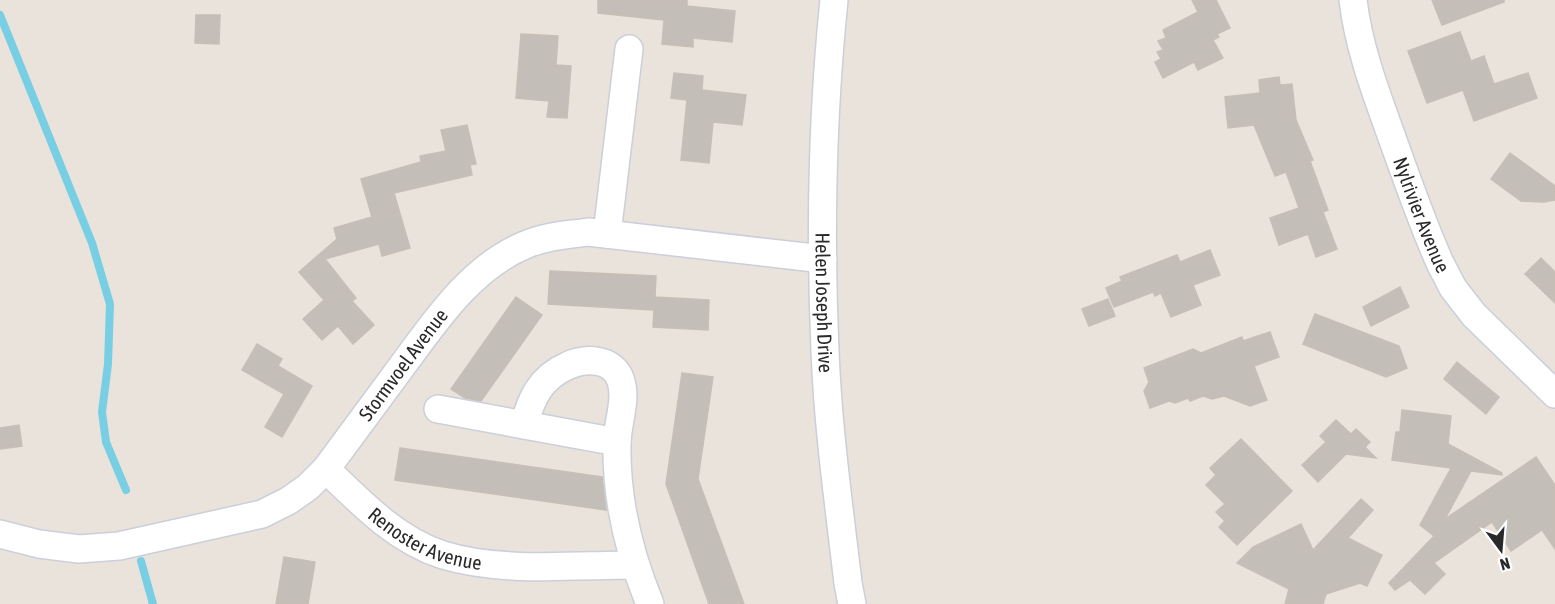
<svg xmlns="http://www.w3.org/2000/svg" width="1555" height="604" viewBox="0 0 1555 604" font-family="'Asap Condensed',sans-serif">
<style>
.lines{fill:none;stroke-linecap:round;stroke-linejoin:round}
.stream{stroke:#78cee3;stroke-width:8}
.building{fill:#c3beb8;stroke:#c5bfb6;stroke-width:1.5}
.minor-casing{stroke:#cbcfda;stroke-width:30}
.minor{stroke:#fff;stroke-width:27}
.labels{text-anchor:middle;stroke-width:6;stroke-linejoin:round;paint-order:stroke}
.street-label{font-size:20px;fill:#292929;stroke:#fff}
</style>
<rect width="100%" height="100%" fill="#eae3dc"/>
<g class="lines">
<g class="stream">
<path d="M 0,15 L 92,243 L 110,304 L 108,364 L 102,412 L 106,442 L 126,490"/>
<path d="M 141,561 L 153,604"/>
</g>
</g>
<g class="building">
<path d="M 598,0 L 687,0 L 687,6 L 735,11 L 732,42 L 693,38 L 693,47 L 662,44 L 664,20 L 598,13 Z"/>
<path d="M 1192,0 L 1216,0 L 1230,28 L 1217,34 L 1219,37 L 1213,40 L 1223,58 L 1198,70 L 1194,62 L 1163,78 L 1155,62 L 1161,59 L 1157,52 L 1163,50 L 1158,41 L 1166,38 L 1163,30 L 1198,12 Z"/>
<path d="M 1432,0 L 1504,0 L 1504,2 L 1442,25 Z"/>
<path d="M 196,15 L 220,15 L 219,44 L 195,43 Z"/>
<path d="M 1460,32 L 1471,61 L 1484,56 L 1494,84 L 1528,73 L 1537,98 L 1474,121 L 1463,90 L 1427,103 L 1408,51 Z"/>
<path d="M 521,34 L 558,36 L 556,65 L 571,66 L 567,118 L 547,117 L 549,101 L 516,98 Z"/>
<path d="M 674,73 L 703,76 L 702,90 L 746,95 L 742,125 L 713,122 L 709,163 L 681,160 L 687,100 L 671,98 Z"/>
<path d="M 1279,77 L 1280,85 L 1292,84 L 1296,120 L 1313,160 L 1310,161 L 1328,210 L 1323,212 L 1337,249 L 1316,257 L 1308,234 L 1279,245 L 1270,218 L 1299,208 L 1286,172 L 1275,176 L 1254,125 L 1228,128 L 1225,97 L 1260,93 L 1259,80 Z"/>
<path d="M 467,125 L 476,164 L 470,165 L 472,175 L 394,193 L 410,248 L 382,256 L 379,244 L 325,259 L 356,298 L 352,301 L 374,325 L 353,344 L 338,326 L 322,340 L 303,319 L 324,300 L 299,272 L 337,239 L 334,228 L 372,217 L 361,179 L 421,162 L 420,156 L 446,151 L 441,130 Z"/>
<path d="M 1510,153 L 1555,186 L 1555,200 L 1544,202 L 1521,201 L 1491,179 Z"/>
<path d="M 1210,250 L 1220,275 L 1193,285 L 1201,305 L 1171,317 L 1161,293 L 1155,296 L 1153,292 L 1114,307 L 1106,288 L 1122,281 L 1120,277 L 1177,255 L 1180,262 Z"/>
<path d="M 1541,258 L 1555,272 L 1555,303 L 1525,274 Z"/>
<path d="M 550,271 L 656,276 L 655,297 L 709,300 L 708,330 L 653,327 L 654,310 L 548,304 Z"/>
<path d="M 1400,287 L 1409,307 L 1371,326 L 1363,307 Z"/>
<path d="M 516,297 L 542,315 L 481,401 L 465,398 L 451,389 Z"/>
<path d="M 1108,299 L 1115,316 L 1089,326 L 1082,309 Z"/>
<path d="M 1315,314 L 1399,346 L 1407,368 L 1386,377 L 1303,344 Z"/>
<path d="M 1270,332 L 1279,357 L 1254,366 L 1267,400 L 1250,406 L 1224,396 L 1212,399 L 1203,396 L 1190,401 L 1188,398 L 1175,403 L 1169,401 L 1150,408 L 1144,391 L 1149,382 L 1144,368 L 1193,349 L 1201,353 L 1242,337 L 1243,341 Z"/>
<path d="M 257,344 L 282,359 L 278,366 L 312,386 L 282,437 L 265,427 L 284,394 L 242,370 Z"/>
<path d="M 1457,362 L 1499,397 L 1486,414 L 1444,379 Z"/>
<path d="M 682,373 L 713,377 L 698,479 L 744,604 L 709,604 L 666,484 Z"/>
<path d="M 1402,410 L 1451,416 L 1448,444 L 1502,473 L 1502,475 L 1471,471 L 1445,519 L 1536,457 L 1555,485 L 1555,549 L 1542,530 L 1511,551 L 1492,522 L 1434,563 L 1445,574 L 1425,594 L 1410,580 L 1395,590 L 1389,583 L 1434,536 L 1420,525 L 1451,468 L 1392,460 L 1396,432 L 1400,432 Z"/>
<path d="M 1336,420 L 1351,434 L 1356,429 L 1370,442 L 1365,447 L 1376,458 L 1346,454 L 1318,482 L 1302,465 L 1326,442 L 1320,436 Z"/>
<path d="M 19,425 L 22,446 L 0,449 L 0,428 Z"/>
<path d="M 1241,439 L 1292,491 L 1237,545 L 1219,527 L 1225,521 L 1216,512 L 1225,504 L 1206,485 L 1216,475 L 1210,468 Z"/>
<path d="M 400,448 L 602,477 L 606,510 L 395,480 Z"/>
<path d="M 1361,499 L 1373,510 L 1348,538 L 1382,555 L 1367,586 L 1360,583 L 1326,594 L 1323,604 L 1285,604 L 1289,589 L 1237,563 L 1253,547 L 1301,524 L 1313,550 Z"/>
<path d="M 284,557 L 315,562 L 308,604 L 276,604 Z"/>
</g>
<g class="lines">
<defs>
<g id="minor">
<path id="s1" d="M 834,0 C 822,116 820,235 825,351 C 828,429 839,506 848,583 L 852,604"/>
<path id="s2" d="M 1353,0 C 1359,51 1378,98 1395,146 C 1409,185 1423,225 1440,263 L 1453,288 L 1474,315 L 1555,394"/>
<path d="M 607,234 L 629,49"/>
<path d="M 438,409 L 617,442"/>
<path d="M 524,425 C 531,399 540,378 567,366 C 586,357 614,358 621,381 C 627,401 617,424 617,444 C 616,499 629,553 650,604"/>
<path id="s3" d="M 326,469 C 360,502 396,540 443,555 C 502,573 574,565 635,565"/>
<path id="s4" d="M 0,534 L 39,544 L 79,549 L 119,546 L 262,514 L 288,501 L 308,487 L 326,469 C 350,437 373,405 397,373 C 432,326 469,268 525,245 C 545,236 567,235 588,232 L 823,259"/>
</g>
</defs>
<use href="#minor" class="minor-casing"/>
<use href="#minor" class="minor"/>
</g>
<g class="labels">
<g class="street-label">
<text dy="7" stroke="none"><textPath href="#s2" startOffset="226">Nylrivier Avenue</textPath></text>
<text dy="7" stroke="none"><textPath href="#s1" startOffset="303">Helen Joseph Drive</textPath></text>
<text dy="7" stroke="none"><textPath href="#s4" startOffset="476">Stormvoel Avenue</textPath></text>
<text dy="7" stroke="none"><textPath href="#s3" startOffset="124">Renoster Avenue</textPath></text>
</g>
</g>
<g transform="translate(1501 550) rotate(164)" stroke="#ffffff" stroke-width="4.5" paint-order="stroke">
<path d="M0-4.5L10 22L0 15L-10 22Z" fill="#292929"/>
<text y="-9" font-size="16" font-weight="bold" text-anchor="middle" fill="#292929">N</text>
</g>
</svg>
